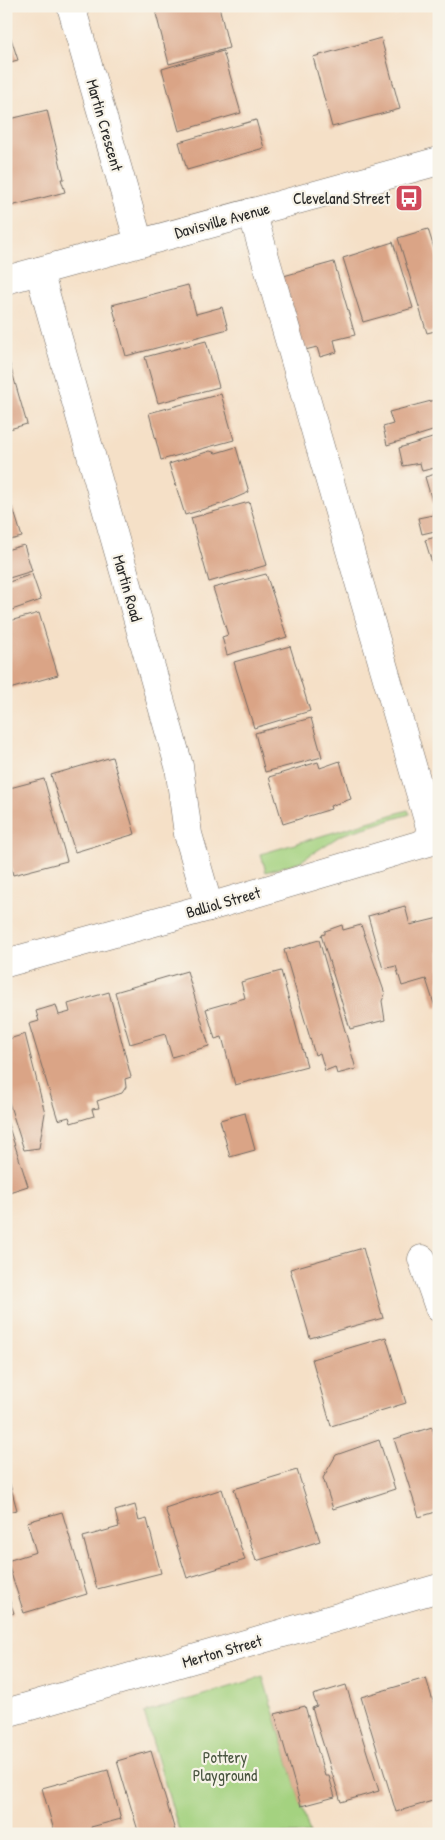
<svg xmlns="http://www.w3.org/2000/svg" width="445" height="1840" viewBox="0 0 445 1840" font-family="'Patrick Hand',sans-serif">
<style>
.green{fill:#a4d280;stroke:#687e56}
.building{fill:#daa486}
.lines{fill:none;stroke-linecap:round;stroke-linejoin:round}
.minor-casing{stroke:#726a62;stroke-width:29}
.minor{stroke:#fff;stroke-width:28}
.labels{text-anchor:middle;stroke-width:4.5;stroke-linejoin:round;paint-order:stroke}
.street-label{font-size:16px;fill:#2b2b2b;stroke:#f7f3e8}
.poi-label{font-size:16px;fill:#2b2b2b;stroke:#f7f3e8;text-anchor:end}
.park-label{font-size:16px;fill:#495540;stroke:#f7f3e8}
</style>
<rect width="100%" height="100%" fill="#f7f3e8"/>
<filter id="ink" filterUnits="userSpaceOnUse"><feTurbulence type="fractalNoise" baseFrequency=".02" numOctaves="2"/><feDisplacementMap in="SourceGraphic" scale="10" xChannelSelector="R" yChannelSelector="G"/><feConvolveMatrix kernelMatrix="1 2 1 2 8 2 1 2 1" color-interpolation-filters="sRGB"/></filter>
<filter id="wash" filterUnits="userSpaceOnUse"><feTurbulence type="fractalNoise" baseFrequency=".0096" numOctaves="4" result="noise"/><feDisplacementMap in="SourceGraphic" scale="20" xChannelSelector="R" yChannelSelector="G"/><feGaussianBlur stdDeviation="1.12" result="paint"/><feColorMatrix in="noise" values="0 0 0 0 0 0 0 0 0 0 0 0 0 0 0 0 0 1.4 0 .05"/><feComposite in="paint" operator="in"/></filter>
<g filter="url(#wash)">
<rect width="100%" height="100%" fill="#f5e0c7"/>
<g class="green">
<path d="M 408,810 L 410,814 L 341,835 L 301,861 L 266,872 L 261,854 Z"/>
<path d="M 263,1677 L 310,1834 L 180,1834 L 144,1713 Z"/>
</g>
<g id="blocks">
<g class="building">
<path d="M 154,6 L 219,6 L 229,48 L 169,64 Z"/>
<path d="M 6,23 L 18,60 L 6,63 Z"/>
<path d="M 381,38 L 400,109 L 332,127 L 313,57 Z"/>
<path d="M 223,51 L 241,113 L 179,131 L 162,69 Z"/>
<path d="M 47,110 L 64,179 L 61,179 L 65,192 L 11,206 L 6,188 L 6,120 Z"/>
<path d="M 256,120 L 264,148 L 187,170 L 179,142 Z"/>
<path d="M 428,229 L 439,264 L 439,330 L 427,333 L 398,238 Z"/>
<path d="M 393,242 L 413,308 L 363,322 L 343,258 Z"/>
<path d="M 334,262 L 355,335 L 334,340 L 337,352 L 320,357 L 317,347 L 301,351 L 280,277 Z"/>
<path d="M 188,285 L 196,314 L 222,307 L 228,329 L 126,356 L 112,305 Z"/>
<path d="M 206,341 L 219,387 L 158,403 L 145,357 Z"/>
<path d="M 8,358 L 27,424 L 6,430 L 6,359 Z"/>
<path d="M 221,394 L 234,440 L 161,460 L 149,413 Z"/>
<path d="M 439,399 L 439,429 L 387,445 L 383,427 L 393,424 L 389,412 Z"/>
<path d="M 439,436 L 439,467 L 422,471 L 420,463 L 403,466 L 399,448 Z"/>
<path d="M 236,447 L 249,492 L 224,503 L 185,515 L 169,464 L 210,451 L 216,453 Z"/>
<path d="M 439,473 L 439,503 L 433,504 L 425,477 Z"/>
<path d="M 249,502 L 267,565 L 209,582 L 191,518 Z"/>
<path d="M 13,508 L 22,537 L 6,541 L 6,510 Z"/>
<path d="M 439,508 L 439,530 L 422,534 L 418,518 L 433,515 L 433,510 Z"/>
<path d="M 439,536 L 439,567 L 434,569 L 425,540 Z"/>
<path d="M 24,545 L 32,571 L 6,579 L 6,550 Z"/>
<path d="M 32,574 L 41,600 L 6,612 L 6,583 Z"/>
<path d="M 266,574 L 287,637 L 227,655 L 222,637 L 228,635 L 213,588 Z"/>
<path d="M 39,613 L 58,675 L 6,690 L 6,622 Z"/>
<path d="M 290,646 L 310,711 L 254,728 L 234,662 Z"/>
<path d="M 311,718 L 322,757 L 265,772 L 255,733 Z"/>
<path d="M 112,757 L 135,834 L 75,852 L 51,775 Z"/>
<path d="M 340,761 L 351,799 L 330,806 L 331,809 L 283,824 L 269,777 L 318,762 L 320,768 Z"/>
<path d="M 44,779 L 67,861 L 13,875 L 6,849 L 6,789 Z"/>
<path d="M 405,906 L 410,925 L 439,918 L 439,1006 L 435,1007 L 426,979 L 402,986 L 396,966 L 383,969 L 368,916 Z"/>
<path d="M 342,925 L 343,930 L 361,925 L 385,994 L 382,1001 L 385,1020 L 350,1029 L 321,935 L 325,934 L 325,931 Z"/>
<path d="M 319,940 L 356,1069 L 337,1074 L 335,1067 L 325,1071 L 320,1053 L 315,1055 L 284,950 Z"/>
<path d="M 187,971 L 209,1046 L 172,1057 L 165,1034 L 130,1044 L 115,992 Z"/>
<path d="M 281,971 L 307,1066 L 235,1085 L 222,1037 L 215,1039 L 206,1009 L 245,998 L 241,982 Z"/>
<path d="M 109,992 L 131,1077 L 125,1079 L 126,1087 L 122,1093 L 97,1101 L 99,1108 L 92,1109 L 94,1116 L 71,1123 L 69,1117 L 58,1120 L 29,1024 L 39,1021 L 36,1011 L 56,1005 L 59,1015 L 70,1012 L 68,1004 Z"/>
<path d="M 25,1034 L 45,1113 L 39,1148 L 24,1150 L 6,1093 L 6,1040 Z"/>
<path d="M 245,1113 L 255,1150 L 230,1157 L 220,1120 Z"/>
<path d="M 6,1118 L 28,1186 L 6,1193 Z"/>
<path d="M 363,1248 L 383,1318 L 310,1338 L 290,1269 Z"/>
<path d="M 386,1337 L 406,1403 L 331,1426 L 312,1359 Z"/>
<path d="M 432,1427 L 439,1449 L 439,1511 L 419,1517 L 394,1439 Z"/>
<path d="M 379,1440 L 395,1489 L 333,1509 L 323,1478 L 336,1455 Z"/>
<path d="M 6,1470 L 17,1510 L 6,1512 Z"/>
<path d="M 297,1470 L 320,1541 L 256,1561 L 234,1489 Z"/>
<path d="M 222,1489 L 245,1560 L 187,1578 L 165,1508 Z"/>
<path d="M 135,1505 L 139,1521 L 147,1519 L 161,1573 L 97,1589 L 83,1537 L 119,1527 L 115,1511 Z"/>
<path d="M 62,1512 L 87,1594 L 24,1613 L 7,1561 L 36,1552 L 27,1522 Z"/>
<path d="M 6,1591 L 14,1613 L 6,1616 Z"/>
<path d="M 426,1678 L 439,1721 L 439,1799 L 396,1812 L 361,1697 Z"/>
<path d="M 346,1685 L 379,1791 L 341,1802 L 312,1708 L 317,1706 L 313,1695 Z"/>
<path d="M 305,1706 L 325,1776 L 329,1776 L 335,1797 L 301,1806 L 275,1714 Z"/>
<path d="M 151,1751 L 176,1834 L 139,1834 L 117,1761 Z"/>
<path d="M 108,1770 L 121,1819 L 91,1827 L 93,1834 L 55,1834 L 42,1788 Z"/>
</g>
</g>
</g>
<g filter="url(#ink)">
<use href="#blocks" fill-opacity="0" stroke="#726a62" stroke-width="1"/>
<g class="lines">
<defs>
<g id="minor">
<path d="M 71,6 L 139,243"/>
<path d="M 252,212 L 434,841"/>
<path d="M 39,271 L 179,766 L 188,834 L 209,907"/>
<path d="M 6,280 L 439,161"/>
<path d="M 6,963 L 209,907 L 439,839"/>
<path d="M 422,1259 L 439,1308"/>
<path d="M 6,1713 L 439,1588"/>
</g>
</defs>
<use href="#minor" class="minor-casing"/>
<use href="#minor" class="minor"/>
</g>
</g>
<defs>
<symbol id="bus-square" viewBox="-11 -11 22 22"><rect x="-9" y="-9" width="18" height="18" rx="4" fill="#d1495b" stroke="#f7f3e8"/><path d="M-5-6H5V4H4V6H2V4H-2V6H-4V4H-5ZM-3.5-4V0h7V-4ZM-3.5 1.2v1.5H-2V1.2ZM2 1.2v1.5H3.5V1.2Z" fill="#fff"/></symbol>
</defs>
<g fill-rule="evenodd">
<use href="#bus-square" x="393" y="182" width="32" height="32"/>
</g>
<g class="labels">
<g class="street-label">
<text transform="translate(105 125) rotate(74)" y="6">Martin Crescent</text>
<text transform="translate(222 220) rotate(-15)" y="6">Davisville Avenue</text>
<text transform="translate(128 588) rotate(74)" y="6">Martin Road</text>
<text transform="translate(223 902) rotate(-16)" y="6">Balliol Street</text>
<text transform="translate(222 1651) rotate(-16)" y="6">Merton Street</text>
</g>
<g class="poi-label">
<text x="390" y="204">Cleveland Street</text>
</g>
<g class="park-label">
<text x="225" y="1763">Pottery<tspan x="225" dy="18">Playground</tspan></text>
</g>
</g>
<rect width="445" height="1840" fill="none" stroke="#f7f3e8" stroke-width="25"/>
</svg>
